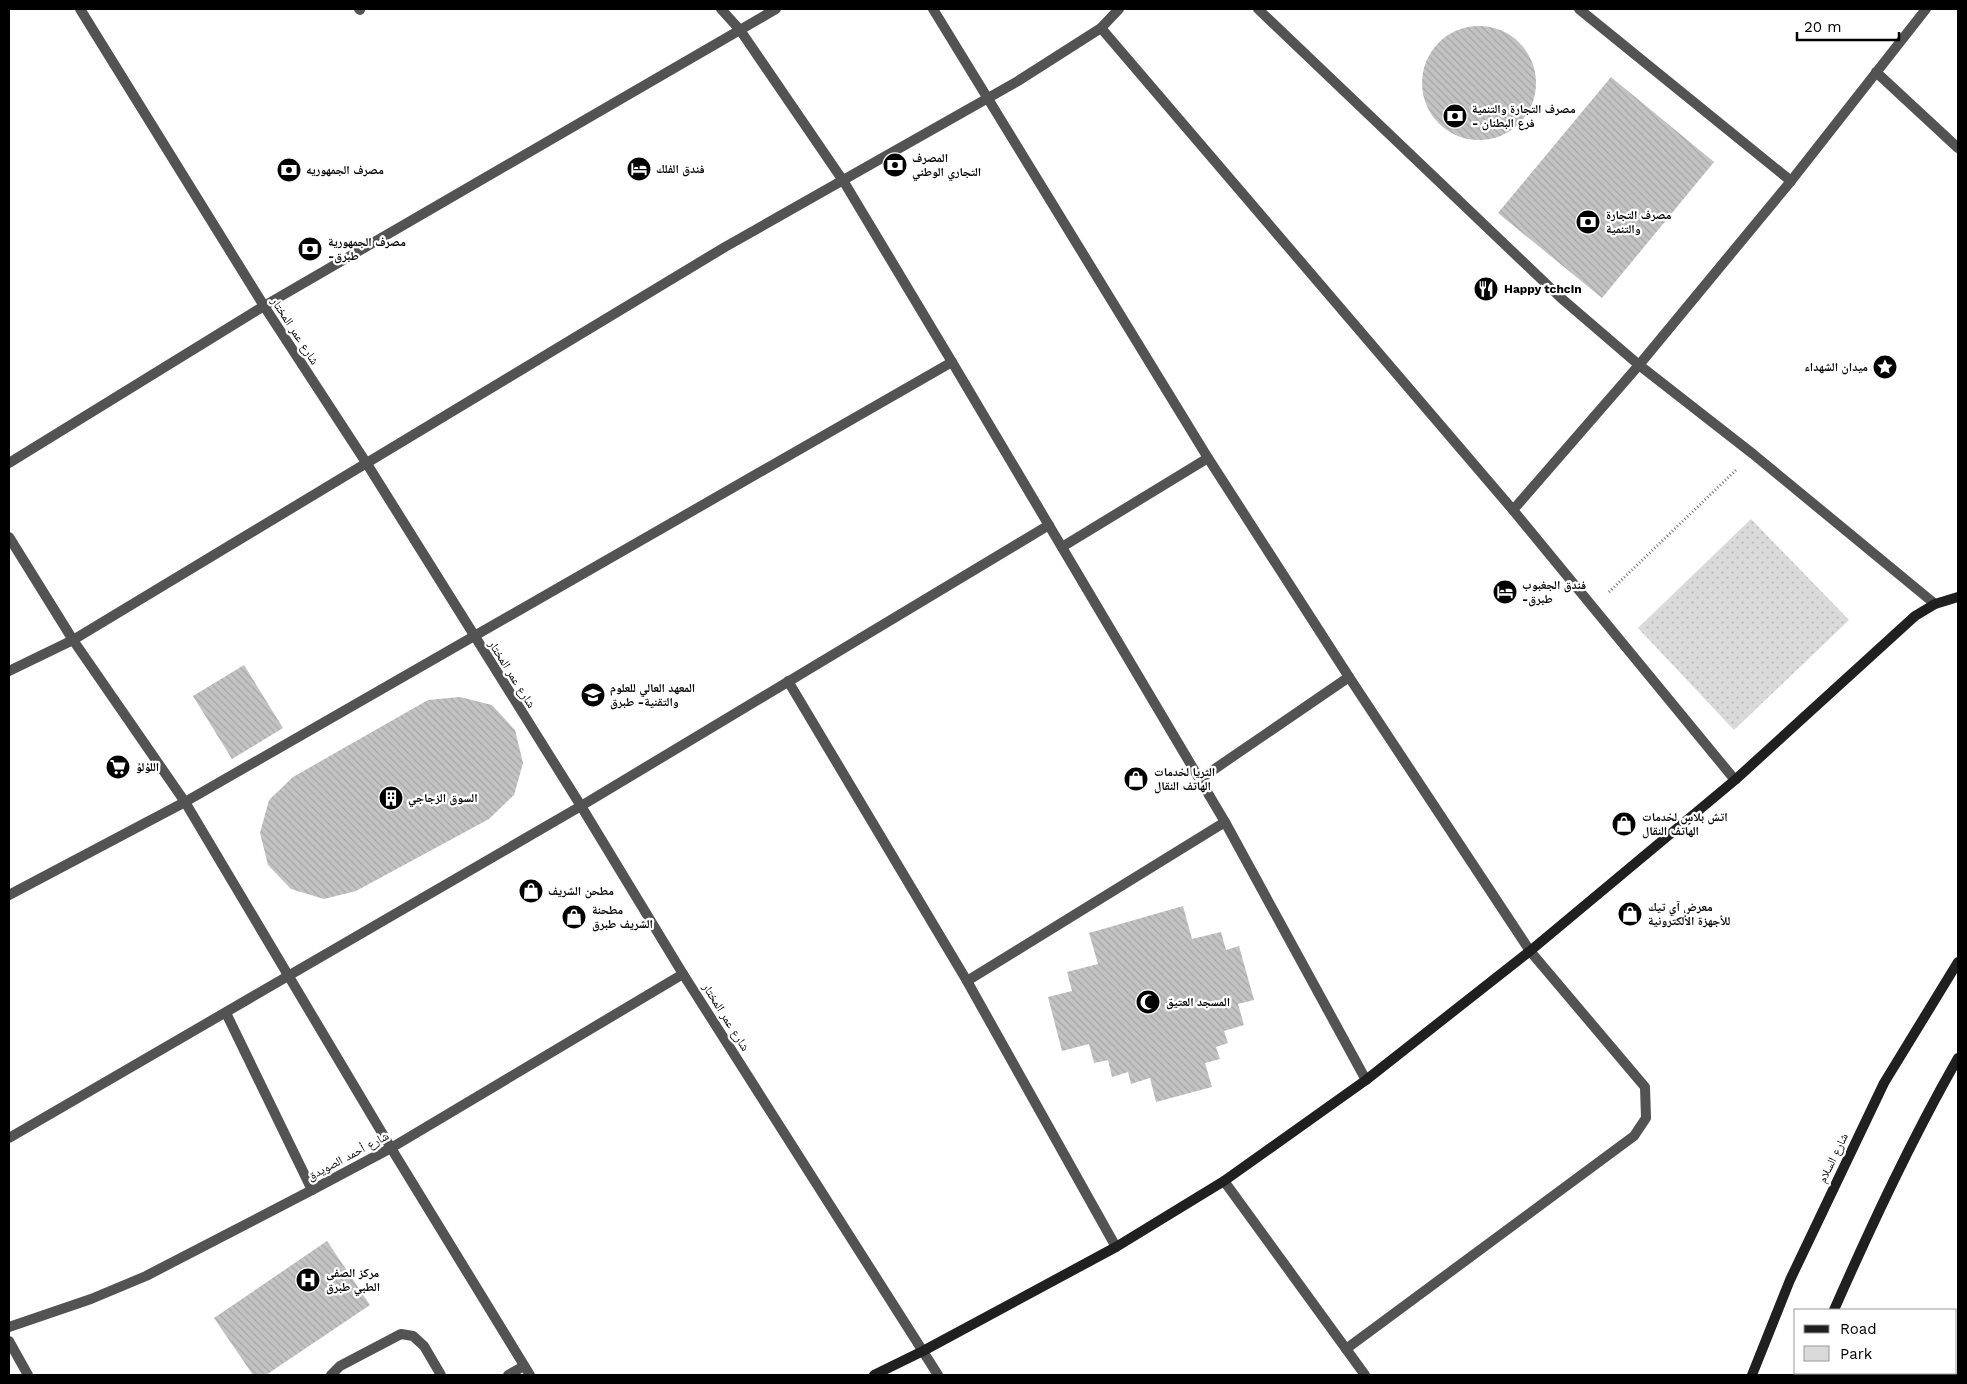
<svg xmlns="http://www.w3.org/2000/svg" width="1967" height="1384" viewBox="0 0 1967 1384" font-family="'Work Sans','Noto Naskh Arabic',sans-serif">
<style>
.green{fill:url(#green-dots)}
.building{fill:url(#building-back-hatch)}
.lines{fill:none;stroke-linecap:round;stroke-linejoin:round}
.path{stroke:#757575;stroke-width:3;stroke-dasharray:1 2.5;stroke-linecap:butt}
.lane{stroke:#535353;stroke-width:10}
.street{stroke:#535353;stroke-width:10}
.secondary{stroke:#202020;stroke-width:10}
.labels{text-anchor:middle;stroke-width:4.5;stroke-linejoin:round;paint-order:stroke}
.poi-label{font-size:12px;font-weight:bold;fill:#000;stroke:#fff;text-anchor:start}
.street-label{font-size:12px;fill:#000;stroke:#fff}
</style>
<defs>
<pattern id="green-dots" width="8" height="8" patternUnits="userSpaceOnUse" patternTransform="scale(1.25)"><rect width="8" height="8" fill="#dadada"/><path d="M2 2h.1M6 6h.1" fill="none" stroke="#b9b9b9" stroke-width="1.8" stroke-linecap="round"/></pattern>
<pattern id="building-back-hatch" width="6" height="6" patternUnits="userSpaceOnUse" patternTransform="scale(1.25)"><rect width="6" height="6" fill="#c3c3c3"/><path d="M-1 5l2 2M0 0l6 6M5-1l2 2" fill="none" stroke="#a6a6a6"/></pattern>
</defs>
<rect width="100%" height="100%" fill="#fff"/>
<path class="green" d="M 1751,519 L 1849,620 L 1734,730 L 1638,628 Z"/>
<g class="building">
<circle cx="1479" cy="83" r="57"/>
<path d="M 1611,77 L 1714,162 L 1602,298 L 1498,213 Z"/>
<path d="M 244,665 L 283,728 L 232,759 L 193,696 Z"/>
<path d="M 460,697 L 492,705 L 515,730 L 523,763 L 514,795 L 489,819 L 356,891 L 324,899 L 291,889 L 268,865 L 260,833 L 269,800 L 293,777 L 428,700 Z"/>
<path d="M 1183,906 L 1192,939 L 1221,932 L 1226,950 L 1239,946 L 1254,1000 L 1238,1004 L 1244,1025 L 1224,1031 L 1228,1043 L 1216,1047 L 1220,1059 L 1205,1063 L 1212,1087 L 1156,1102 L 1150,1078 L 1131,1084 L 1128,1072 L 1112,1077 L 1108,1060 L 1094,1063 L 1089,1044 L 1062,1051 L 1048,997 L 1072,991 L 1067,972 L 1098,964 L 1089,933 Z"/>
<path d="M 327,1241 L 370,1305 L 266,1375 L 253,1375 L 214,1318 Z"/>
</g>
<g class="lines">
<path class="path" d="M 1609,592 L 1736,470"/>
<g class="lane">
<path d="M 1876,72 L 1958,148"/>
<path d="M 1200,779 L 1349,677"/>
<path d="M 226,1013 L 312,1190"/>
<path d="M 9,1341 L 28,1375"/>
<path d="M 331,1375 L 340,1366 L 401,1334 L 413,1336 L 424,1346 L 441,1375"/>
<path d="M 508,1375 L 524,1366"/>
</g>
<g class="street">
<path d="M 80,9 L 264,306 L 367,464 L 581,806 L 683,974 L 938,1375"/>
<path d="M 359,9 L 360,10"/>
<path d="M 721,9 L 740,30 L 844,182 L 952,362 L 1225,822 L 1366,1080"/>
<path d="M 933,9 L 1208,458 L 1349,677 L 1530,951 L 1645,1087 L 1646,1118 L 1634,1136 L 1346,1349"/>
<path d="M 1258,9 L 1561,298 L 1639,365 L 1753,454 L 1935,604"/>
<path d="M 1579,9 L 1791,181"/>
<path d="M 1101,28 L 1513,510 L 1735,780"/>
<path d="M 9,463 L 264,306 L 776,9"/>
<path d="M 1513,510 L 1639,365 L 1791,181 L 1926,9"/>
<path d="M 9,537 L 73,640 L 185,802 L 391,1148 L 530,1375"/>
<path d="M 1062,547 L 1208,458"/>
<path d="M 9,671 L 73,640 L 725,247 L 1018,81 L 1101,28 L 1119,9"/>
<path d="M 788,681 L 967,981 L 1116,1247"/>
<path d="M 9,895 L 185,802 L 952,362"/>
<path d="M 967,981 L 1225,822"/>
<path d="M 9,1138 L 581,806 L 1049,525"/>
<path d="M 1224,1181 L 1365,1375"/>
<path d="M 9,1327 L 91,1299 L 146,1276 L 312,1190 L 391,1148 L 683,974"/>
</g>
<g class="secondary">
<path d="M 1834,1310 C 1872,1224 1911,1140 1958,1058"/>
<path d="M 874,1375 L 923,1351 L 1116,1247 L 1224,1181 L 1366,1080 L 1530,951 L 1735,780 L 1915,616 L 1935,604 L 1958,597"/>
<path d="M 1752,1375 L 1790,1280 L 1884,1083 L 1958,962"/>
<path d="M 1805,1375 L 1806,1373"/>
</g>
</g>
<defs>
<symbol id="bank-disc" viewBox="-11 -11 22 22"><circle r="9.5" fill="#000" stroke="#fff"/><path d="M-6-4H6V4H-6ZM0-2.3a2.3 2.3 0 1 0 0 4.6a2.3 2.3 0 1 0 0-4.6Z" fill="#fff"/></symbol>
<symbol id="hotel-disc" viewBox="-11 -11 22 22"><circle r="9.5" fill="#000" stroke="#fff"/><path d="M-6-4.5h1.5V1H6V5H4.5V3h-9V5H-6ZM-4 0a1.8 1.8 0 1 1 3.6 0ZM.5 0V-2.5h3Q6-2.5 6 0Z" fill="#fff"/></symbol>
<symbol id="restaurant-disc" viewBox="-11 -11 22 22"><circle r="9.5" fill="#000" stroke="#fff"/><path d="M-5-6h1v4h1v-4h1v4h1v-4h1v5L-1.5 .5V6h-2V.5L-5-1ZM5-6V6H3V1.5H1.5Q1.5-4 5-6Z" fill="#fff"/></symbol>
<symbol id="sight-disc" viewBox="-11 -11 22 22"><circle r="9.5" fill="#000" stroke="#fff"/><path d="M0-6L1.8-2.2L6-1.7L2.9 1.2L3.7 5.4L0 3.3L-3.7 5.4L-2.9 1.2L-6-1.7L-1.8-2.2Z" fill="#fff"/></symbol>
<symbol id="university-disc" viewBox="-11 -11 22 22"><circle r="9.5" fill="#000" stroke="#fff"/><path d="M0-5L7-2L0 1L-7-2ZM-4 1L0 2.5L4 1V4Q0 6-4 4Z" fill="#fff"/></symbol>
<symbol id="supermarket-disc" viewBox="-11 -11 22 22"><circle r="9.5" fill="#000" stroke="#fff"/><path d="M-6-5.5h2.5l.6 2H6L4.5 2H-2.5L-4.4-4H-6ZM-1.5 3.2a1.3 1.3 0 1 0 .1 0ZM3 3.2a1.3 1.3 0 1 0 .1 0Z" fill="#fff"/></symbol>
<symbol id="shop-disc" viewBox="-11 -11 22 22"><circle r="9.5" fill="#000" stroke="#fff"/><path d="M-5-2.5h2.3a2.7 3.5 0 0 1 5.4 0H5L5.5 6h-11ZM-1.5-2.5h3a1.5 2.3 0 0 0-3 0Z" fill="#fff"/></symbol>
<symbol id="building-disc" viewBox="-11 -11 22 22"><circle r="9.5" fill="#000" stroke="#fff"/><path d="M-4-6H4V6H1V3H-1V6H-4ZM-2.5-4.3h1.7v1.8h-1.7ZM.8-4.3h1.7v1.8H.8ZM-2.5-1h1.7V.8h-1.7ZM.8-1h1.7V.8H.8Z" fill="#fff"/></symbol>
<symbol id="mosque-disc" viewBox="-11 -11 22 22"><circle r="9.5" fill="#000" stroke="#fff"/><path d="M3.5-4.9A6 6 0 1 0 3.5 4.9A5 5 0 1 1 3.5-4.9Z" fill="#fff"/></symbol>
<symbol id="hospital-disc" viewBox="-11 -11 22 22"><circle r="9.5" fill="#000" stroke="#fff"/><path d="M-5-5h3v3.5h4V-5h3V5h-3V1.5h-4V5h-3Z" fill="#fff"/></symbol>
</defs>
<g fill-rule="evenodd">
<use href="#bank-disc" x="1441" y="102" width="28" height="28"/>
<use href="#bank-disc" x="881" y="151" width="28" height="28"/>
<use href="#hotel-disc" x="625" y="155" width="28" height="28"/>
<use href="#bank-disc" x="275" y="156" width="28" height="28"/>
<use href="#bank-disc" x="1574" y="208" width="28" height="28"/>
<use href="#bank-disc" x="296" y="235" width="28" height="28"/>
<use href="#restaurant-disc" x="1472" y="275" width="28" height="28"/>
<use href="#sight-disc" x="1871" y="353" width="28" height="28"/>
<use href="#hotel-disc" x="1491" y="578" width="28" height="28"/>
<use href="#university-disc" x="579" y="681" width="28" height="28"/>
<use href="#supermarket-disc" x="104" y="753" width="28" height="28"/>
<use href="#shop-disc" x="1122" y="765" width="28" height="28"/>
<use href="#building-disc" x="377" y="784" width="28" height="28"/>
<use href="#shop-disc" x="1610" y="810" width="28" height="28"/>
<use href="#shop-disc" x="517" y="877" width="28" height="28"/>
<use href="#shop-disc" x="1616" y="900" width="28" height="28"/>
<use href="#shop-disc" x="560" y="903" width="28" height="28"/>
<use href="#mosque-disc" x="1134" y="988" width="28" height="28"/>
<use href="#hospital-disc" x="294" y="1266" width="28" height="28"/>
</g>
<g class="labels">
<g class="poi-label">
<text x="1472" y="113">مصرف التجارة والتنمية<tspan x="1472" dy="14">- فرع البطنان</tspan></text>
<text x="912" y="162">المصرف<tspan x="912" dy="14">التجاري الوطني</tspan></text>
<text x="656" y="173">فندق الفلك</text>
<text x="306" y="174">مصرف الجمهوريه</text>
<text x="1606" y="219">مصرف التجارة<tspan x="1606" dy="14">والتنمية</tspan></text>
<text x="328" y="246">مصرف الجمهورية<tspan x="328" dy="14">-طبرق</tspan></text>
<text x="1504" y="293">Happy tchcin</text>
<text x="1868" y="371" text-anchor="end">ميدان الشهداء</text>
<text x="1522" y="589">فندق الجغبوب<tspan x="1522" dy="14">-طبرق</tspan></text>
<text x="610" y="692">المعهد العالي للعلوم<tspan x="610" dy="14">والتقنية- طبرق</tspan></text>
<text x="136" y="771">اللؤلؤ</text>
<text x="1154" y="776">الثريا لخدمات<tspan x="1154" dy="14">الهاتف النقال</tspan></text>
<text x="408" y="802">السوق الزجاجي</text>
<text x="1642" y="821">اتش بلاس لخدمات<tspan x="1642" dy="14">الهاتف النقال</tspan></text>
<text x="548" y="895">مطحن الشريف</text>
<text x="1648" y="911">معرض آي تيك<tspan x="1648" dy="14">للأجهزة الألكترونية</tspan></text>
<text x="592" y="914">مطحنة<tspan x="592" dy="14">الشريف طبرق</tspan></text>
<text x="1166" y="1006">المسجد العتيق</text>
<text x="326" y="1277">مركز الصفى<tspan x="326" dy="14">الطبي طبرق</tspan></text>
</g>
<g class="street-label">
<text transform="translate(295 331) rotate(57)" y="4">شارع عمر المختار</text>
<text transform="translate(512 674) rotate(58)" y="4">شارع عمر المختار</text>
<text transform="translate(726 1017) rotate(58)" y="4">شارع عمر المختار</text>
<text transform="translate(348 1156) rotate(-28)" y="4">شارع أحمد الصويدق</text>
<text transform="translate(1833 1158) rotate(-64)" y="4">شارع السلام</text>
</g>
</g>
<rect width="1967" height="1384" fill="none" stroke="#000000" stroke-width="20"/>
<rect x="1794" y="1309" width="162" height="65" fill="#ffffff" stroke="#999999"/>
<rect x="1804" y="1325" width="25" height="8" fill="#202020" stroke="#999999"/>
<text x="1840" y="1334" font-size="15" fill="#000000">Road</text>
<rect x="1804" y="1346" width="25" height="15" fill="#dadada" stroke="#999999"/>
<text x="1840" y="1359" font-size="15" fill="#000000">Park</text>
<path d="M1797 32v8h102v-8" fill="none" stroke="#000000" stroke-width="2.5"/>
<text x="1804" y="32" font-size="15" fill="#000000" stroke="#ffffff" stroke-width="4" paint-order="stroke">20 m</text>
</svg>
